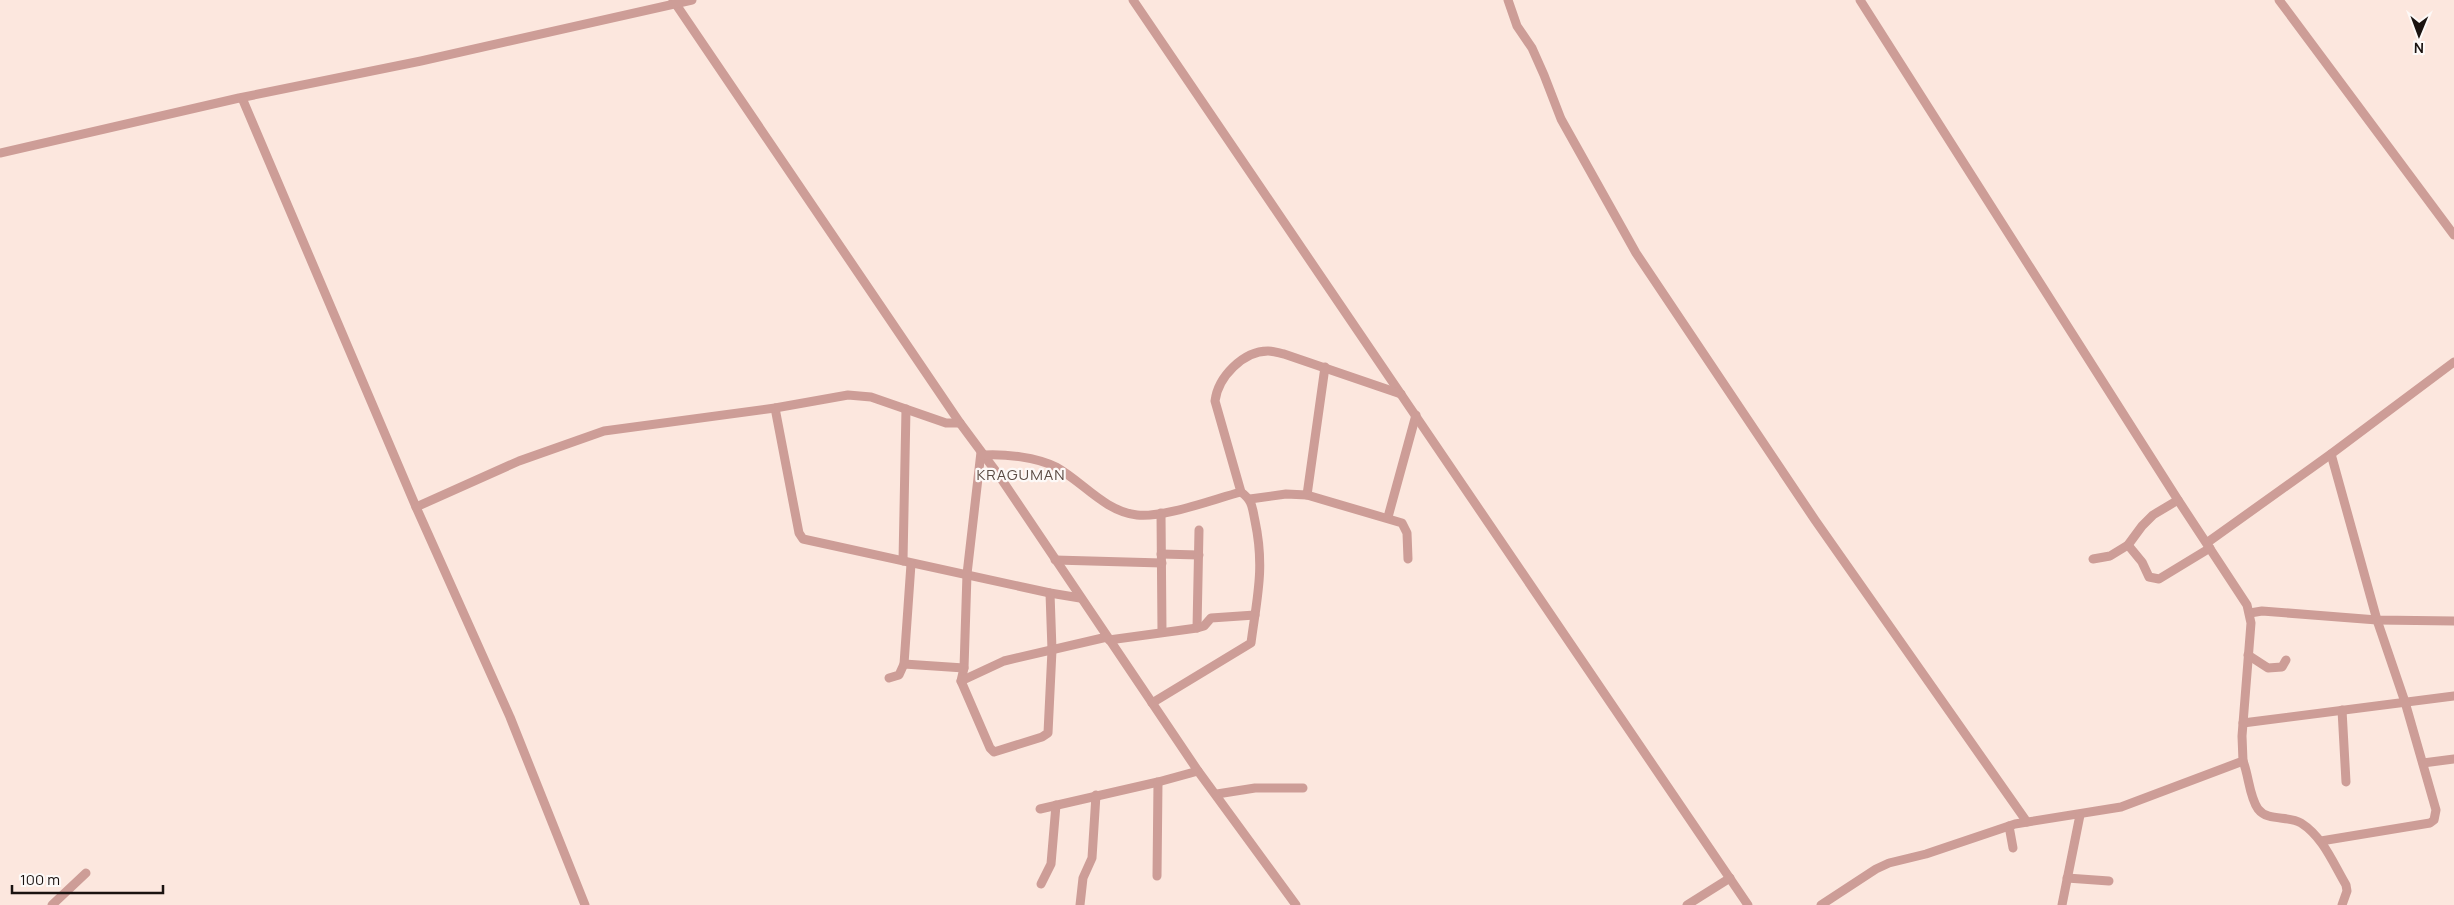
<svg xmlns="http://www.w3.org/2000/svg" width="2454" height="905" viewBox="0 0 2454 905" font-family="Manrope,sans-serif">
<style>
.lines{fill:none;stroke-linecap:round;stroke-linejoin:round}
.minor{stroke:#cd9d97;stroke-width:9}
.labels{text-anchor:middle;stroke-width:4.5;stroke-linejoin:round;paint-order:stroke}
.quarter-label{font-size:15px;letter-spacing:1px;fill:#5a4a42;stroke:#fdf9f7}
</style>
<rect width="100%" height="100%" fill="#fce7de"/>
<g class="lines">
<g class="minor">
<path d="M 673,0 L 960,423 L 1000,477 L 1198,771 L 1296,905"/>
<path d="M 1133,0 L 1748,905"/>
<path d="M 1508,0 L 1517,26 L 1532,48 L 1544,75 L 1561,119 L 1636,253 L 1815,520 L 2027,822"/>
<path d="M 2279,0 L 2454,235"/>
<path d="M 242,98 L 416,507 L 510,717 L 585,905"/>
<path d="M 0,153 L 239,98 L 421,61 L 692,0"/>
<path d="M 775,408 L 799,533 L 803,539 L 1050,593 L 1080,598"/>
<path d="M 981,452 L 967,574 L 964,668 L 961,681 L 990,748 L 994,752 L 1042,737 L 1048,733 L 1052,650 L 1050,593"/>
<path d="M 984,455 C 1006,454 1036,457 1056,467 C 1083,482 1104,511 1137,515 C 1164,518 1214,499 1241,492 L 1215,401 C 1218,377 1243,351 1268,351 C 1273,351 1279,353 1284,354 L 1401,394"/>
<path d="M 1307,495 L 1325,367"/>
<path d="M 1250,499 L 1286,494 L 1307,495 L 1402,523 L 1407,533 L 1408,559"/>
<path d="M 416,507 L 519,461 L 604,431 L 775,408 L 848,395 L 871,397 L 946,423 L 960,423"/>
<path d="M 1161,513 L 1162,632"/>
<path d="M 1388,517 L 1416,415"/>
<path d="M 2208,542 L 2331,454 L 2454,362"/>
<path d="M 2128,545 L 2142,562 L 2149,577 L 2159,579 L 2210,548"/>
<path d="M 1161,554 L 1199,555"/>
<path d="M 2093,559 L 2110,556 L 2128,545 L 2142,526 L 2153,515 L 2178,500"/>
<path d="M 1055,560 L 1162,563"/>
<path d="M 903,561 L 906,409"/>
<path d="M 2250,613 L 2262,611 L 2377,620 L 2454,621"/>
<path d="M 1197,628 L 1199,530"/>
<path d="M 1109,640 L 1197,628 L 1204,626 L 1211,618 L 1255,615"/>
<path d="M 2248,655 L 2268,668 L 2282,667 L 2286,660"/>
<path d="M 904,664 L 964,668"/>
<path d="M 889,678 L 899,675 L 904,664 L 911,564"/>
<path d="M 961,681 L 1004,661 L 1107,637"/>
<path d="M 1152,703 L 1251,643 C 1257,597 1265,568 1255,521 C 1252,507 1253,501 1241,492"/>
<path d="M 2342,710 L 2346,782"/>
<path d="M 2243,723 L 2454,696"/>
<path d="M 2243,761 C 2249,776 2249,796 2258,809 C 2268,822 2288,815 2301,823 C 2323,837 2333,863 2346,885 L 2347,891 L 2342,905"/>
<path d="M 2423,763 L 2454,759"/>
<path d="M 1217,794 L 1255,788 L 1303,788"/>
<path d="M 1040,809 L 1158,782 L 1198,771"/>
<path d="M 2009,826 L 2013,848"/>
<path d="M 2321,841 L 2430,823 L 2434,820 L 2436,810 L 2405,702 L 2377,620 L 2331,454"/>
<path d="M 1157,876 L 1158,782"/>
<path d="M 2067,878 L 2109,881"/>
<path d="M 1041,884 L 1051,864 L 1056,805"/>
<path d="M 52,905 L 86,873"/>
<path d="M 1080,905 L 1083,878 L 1092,858 L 1096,795"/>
<path d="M 1687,905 L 1730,878"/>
<path d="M 1821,905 L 1876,869 L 1889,863 L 1926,854 L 2015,824 L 2121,807 L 2243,761 L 2242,736 L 2251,623 L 2247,605 L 2178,500 L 1860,0"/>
<path d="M 2062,905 L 2080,815"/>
</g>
</g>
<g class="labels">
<g class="quarter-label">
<text x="1021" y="480">KRAGUMAN</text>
</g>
</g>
<g transform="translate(2419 35) rotate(181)" stroke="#fdf9f7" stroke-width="4" paint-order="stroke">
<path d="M0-4L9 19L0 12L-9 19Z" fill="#1a1310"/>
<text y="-8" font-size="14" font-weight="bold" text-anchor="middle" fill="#1a1310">N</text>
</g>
<path d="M12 885v8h151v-8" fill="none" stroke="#1a1310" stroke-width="2.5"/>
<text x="20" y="885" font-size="15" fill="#1a1310" stroke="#fdf9f7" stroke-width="4" paint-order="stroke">100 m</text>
</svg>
